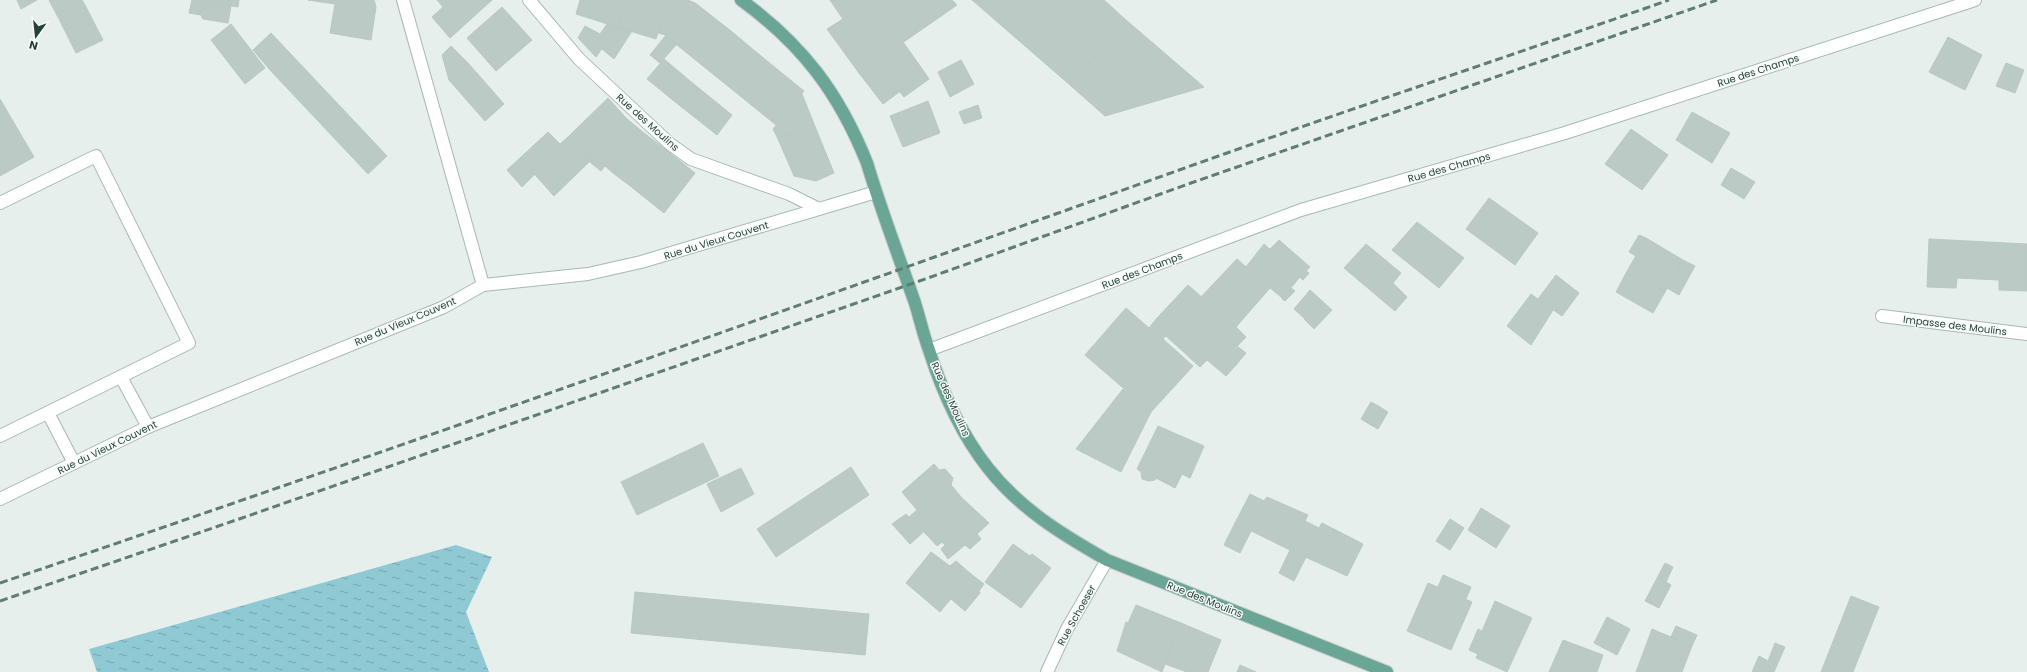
<svg xmlns="http://www.w3.org/2000/svg" width="2027" height="672" viewBox="0 0 2027 672" font-family="Poppins,sans-serif">
<style>
.water{fill:url(#water-ripples)}
.building{fill:#bbcac4;stroke:#b8c9c2}
.lines{fill:none;stroke-linecap:round;stroke-linejoin:round}
.minor-casing{stroke:#a8b8b2;stroke-width:14}
.major-casing{stroke:#c2cac8;stroke-width:14}
.minor{stroke:#fff;stroke-width:12}
.major{stroke:#6aa596;stroke-width:12}
.rail{stroke:#5f7d75;stroke-width:3;stroke-dasharray:8 4;stroke-linecap:butt}
.labels{text-anchor:middle;stroke-width:3;stroke-linejoin:round;paint-order:stroke}
.street-label{font-size:10px;fill:#24423a;stroke:#f7fbf9}
</style>
<defs>
<pattern id="water-ripples" width="26" height="14" patternUnits="userSpaceOnUse"><rect width="26" height="14" fill="#8ec9d4"/><path d="M2 4q2-2 4 0t4 0M15 11q2-2 4 0t4 0" fill="none" stroke="#74a5ad"/></pattern>
</defs>
<rect width="100%" height="100%" fill="#e6efeb"/>
<path class="water" d="M 456,545 L 492,557 L 466,612 L 489,672 L 97,672 L 89,649 Z"/>
<g class="building">
<path d="M 17,0 L 37,0 L 21,9 Z"/>
<path d="M 49,0 L 82,0 L 86,7 L 60,21 Z"/>
<path d="M 192,0 L 203,0 L 201,15 L 189,13 Z"/>
<path d="M 203,0 L 222,0 L 221,4 L 203,2 Z"/>
<path d="M 222,0 L 239,0 L 238,7 L 221,4 Z"/>
<path d="M 308,0 L 374,0 L 376,7 L 371,40 L 330,33 L 335,4 Z"/>
<path d="M 437,0 L 492,0 L 450,38 L 432,17 L 443,7 Z"/>
<path d="M 580,0 L 625,0 L 617,27 L 576,14 Z"/>
<path d="M 625,0 L 668,0 L 656,39 L 617,27 Z"/>
<path d="M 668,0 L 687,0 L 693,2 L 666,35 L 658,33 Z"/>
<path d="M 830,0 L 860,0 L 840,15 Z"/>
<path d="M 860,0 L 952,0 L 957,5 L 859,73 L 827,29 L 843,19 L 840,15 Z"/>
<path d="M 972,0 L 1030,0 L 1095,56 L 1070,85 Z"/>
<path d="M 1030,0 L 1104,0 L 1126,20 L 1095,56 Z"/>
<path d="M 203,2 L 231,6 L 228,23 L 203,19 L 201,15 Z"/>
<path d="M 694,2 L 731,31 L 703,66 L 666,36 Z"/>
<path d="M 86,7 L 103,40 L 76,53 L 60,21 Z"/>
<path d="M 502,7 L 532,40 L 496,71 L 467,38 Z"/>
<path d="M 1126,20 L 1204,87 L 1105,116 L 1070,85 Z"/>
<path d="M 231,24 L 265,68 L 245,84 L 211,40 Z"/>
<path d="M 607,24 L 617,27 L 596,57 L 578,38 L 585,26 L 600,34 Z"/>
<path d="M 617,27 L 632,31 L 614,59 L 602,49 Z"/>
<path d="M 731,31 L 767,61 L 739,95 L 703,66 Z"/>
<path d="M 271,33 L 387,156 L 368,174 L 270,70 L 253,50 Z"/>
<path d="M 666,35 L 677,44 L 660,63 L 650,55 Z"/>
<path d="M 1948,37 L 1982,55 L 1965,90 L 1929,72 Z"/>
<path d="M 903,42 L 925,73 L 883,104 L 859,73 Z"/>
<path d="M 451,46 L 469,64 L 449,80 L 442,55 Z"/>
<path d="M 664,59 L 690,81 L 674,101 L 647,79 Z"/>
<path d="M 961,60 L 974,84 L 950,97 L 938,72 Z"/>
<path d="M 767,61 L 804,91 L 776,125 L 739,95 Z"/>
<path d="M 2006,63 L 2024,70 L 2015,93 L 1996,86 Z"/>
<path d="M 469,64 L 504,104 L 485,121 L 449,80 Z"/>
<path d="M 925,73 L 929,79 L 904,97 L 900,92 Z"/>
<path d="M 690,81 L 732,115 L 717,135 L 674,101 Z"/>
<path d="M 802,94 L 814,124 L 778,139 L 773,129 Z"/>
<path d="M 608,98 L 627,119 L 587,157 L 568,137 Z"/>
<path d="M 0,99 L 34,157 L 0,176 Z"/>
<path d="M 928,101 L 940,133 L 903,147 L 890,116 Z"/>
<path d="M 978,105 L 982,118 L 964,124 L 959,112 Z"/>
<path d="M 1692,112 L 1730,133 L 1712,163 L 1676,140 Z"/>
<path d="M 627,119 L 644,133 L 613,173 L 605,166 L 601,171 L 585,158 Z"/>
<path d="M 814,124 L 834,173 L 816,181 L 794,176 L 778,139 Z"/>
<path d="M 1631,129 L 1668,155 L 1642,190 L 1605,164 Z"/>
<path d="M 548,132 L 560,144 L 568,137 L 587,157 L 585,158 L 589,162 L 554,196 L 520,158 Z"/>
<path d="M 644,133 L 661,146 L 629,185 L 613,173 Z"/>
<path d="M 661,146 L 695,173 L 664,213 L 629,185 Z"/>
<path d="M 520,158 L 535,174 L 522,187 L 507,170 Z"/>
<path d="M 1731,168 L 1755,182 L 1744,199 L 1721,185 Z"/>
<path d="M 1489,198 L 1538,233 L 1515,265 L 1466,229 Z"/>
<path d="M 1417,222 L 1464,258 L 1439,288 L 1392,250 Z"/>
<path d="M 1639,235 L 1646,238 L 1636,256 L 1629,252 Z"/>
<path d="M 1646,238 L 1683,260 L 1665,292 L 1626,273 Z"/>
<path d="M 1929,239 L 2027,244 L 2027,291 L 1999,290 L 1999,280 L 1957,278 L 1956,288 L 1927,287 Z"/>
<path d="M 1279,240 L 1310,267 L 1306,271 L 1309,273 L 1303,280 L 1270,249 Z"/>
<path d="M 1264,244 L 1300,277 L 1282,298 L 1246,267 Z"/>
<path d="M 1366,244 L 1401,273 L 1393,283 L 1407,297 L 1395,311 L 1344,268 Z"/>
<path d="M 1237,259 L 1270,288 L 1236,327 L 1201,297 Z"/>
<path d="M 1683,260 L 1695,266 L 1679,295 L 1667,288 Z"/>
<path d="M 1626,273 L 1665,292 L 1653,313 L 1616,292 Z"/>
<path d="M 1556,275 L 1579,293 L 1562,316 L 1538,299 Z"/>
<path d="M 1188,285 L 1236,327 L 1207,360 L 1157,318 Z"/>
<path d="M 1291,288 L 1295,291 L 1285,301 L 1282,299 Z"/>
<path d="M 1310,290 L 1321,300 L 1304,318 L 1294,309 Z"/>
<path d="M 1531,294 L 1553,310 L 1531,345 L 1507,326 Z"/>
<path d="M 1321,300 L 1332,310 L 1314,329 L 1304,319 Z"/>
<path d="M 1126,308 L 1149,328 L 1157,318 L 1207,360 L 1200,367 L 1166,336 L 1163,339 L 1193,366 L 1151,412 L 1085,355 Z"/>
<path d="M 1236,327 L 1246,337 L 1227,357 L 1217,349 Z"/>
<path d="M 1238,347 L 1246,353 L 1236,365 L 1227,357 Z"/>
<path d="M 1217,349 L 1236,365 L 1226,376 L 1207,360 Z"/>
<path d="M 1123,389 L 1151,412 L 1121,472 L 1076,449 Z"/>
<path d="M 1371,402 L 1380,407 L 1369,424 L 1361,419 Z"/>
<path d="M 1380,407 L 1388,412 L 1378,429 L 1369,424 Z"/>
<path d="M 1158,426 L 1204,446 L 1190,478 L 1182,474 L 1175,488 L 1156,478 L 1155,480 L 1149,481 L 1142,479 L 1141,472 L 1137,469 Z"/>
<path d="M 703,443 L 719,476 L 637,515 L 621,482 Z"/>
<path d="M 934,464 L 939,470 L 945,469 L 953,478 L 951,485 L 962,498 L 910,544 L 892,524 L 906,514 L 909,517 L 917,510 L 902,492 Z"/>
<path d="M 851,467 L 869,495 L 776,557 L 757,529 Z"/>
<path d="M 741,468 L 754,494 L 721,512 L 707,484 Z"/>
<path d="M 1250,494 L 1264,501 L 1267,497 L 1308,515 L 1290,550 L 1235,523 Z"/>
<path d="M 962,498 L 989,523 L 977,534 L 981,539 L 970,549 L 965,545 L 948,559 L 941,549 L 945,545 L 942,542 L 937,546 L 924,532 Z"/>
<path d="M 1481,508 L 1510,526 L 1496,548 L 1468,530 Z"/>
<path d="M 1450,519 L 1464,528 L 1450,550 L 1436,541 Z"/>
<path d="M 1305,521 L 1319,528 L 1322,523 L 1363,544 L 1347,576 L 1290,550 Z"/>
<path d="M 1235,523 L 1251,531 L 1240,553 L 1224,545 Z"/>
<path d="M 1013,544 L 1030,556 L 1032,554 L 1051,568 L 1021,608 L 985,582 Z"/>
<path d="M 1290,550 L 1306,557 L 1294,581 L 1279,573 Z"/>
<path d="M 931,552 L 950,566 L 956,561 L 971,574 L 940,612 L 906,583 Z"/>
<path d="M 1665,563 L 1673,567 L 1666,582 L 1671,585 L 1659,608 L 1645,601 Z"/>
<path d="M 971,574 L 984,584 L 979,591 L 980,593 L 965,611 L 951,599 Z"/>
<path d="M 1443,575 L 1471,587 L 1466,599 L 1438,587 Z"/>
<path d="M 1428,583 L 1472,602 L 1451,650 L 1407,631 Z"/>
<path d="M 635,592 L 869,614 L 865,655 L 631,633 Z"/>
<path d="M 1851,596 L 1879,607 L 1853,672 L 1821,672 Z"/>
<path d="M 1495,601 L 1532,618 L 1507,672 L 1476,658 L 1478,654 L 1469,650 L 1478,629 L 1482,631 Z"/>
<path d="M 1136,605 L 1181,623 L 1162,672 L 1117,651 L 1126,622 L 1128,623 Z"/>
<path d="M 1607,617 L 1630,629 L 1617,655 L 1594,643 Z"/>
<path d="M 1181,623 L 1221,640 L 1208,672 L 1187,672 L 1165,664 Z"/>
<path d="M 1676,626 L 1697,635 L 1692,646 L 1671,637 Z"/>
<path d="M 1652,629 L 1692,646 L 1682,672 L 1636,672 Z"/>
<path d="M 1563,640 L 1603,655 L 1597,672 L 1549,672 Z"/>
<path d="M 1775,643 L 1785,647 L 1774,672 L 1752,672 L 1759,656 L 1768,661 Z"/>
<path d="M 1240,665 L 1256,672 L 1237,672 Z"/>
</g>
<g class="lines">
<defs>
<g id="minor">
<path d="M 403,0 L 483,285"/>
<path d="M 529,0 L 579,59 L 670,144 L 691,159 L 789,194 L 819,209"/>
<path d="M 0,203 L 96,156 L 189,343 L 0,436"/>
<path d="M 1882,316 L 2027,334"/>
<path d="M 929,350 L 1301,210 L 1565,133 L 1975,0"/>
<path d="M 121,377 L 148,427"/>
<path d="M 48,413 L 74,463"/>
<path d="M 0,499 L 148,427 L 444,307 L 483,285 L 588,274 L 641,262 L 876,192"/>
<path d="M 1047,672 L 1067,629 L 1107,560"/>
</g>
<path id="major" d="M 741,0 C 802,44 839,93 867,163 C 881,210 899,257 915,303 C 920,319 923,334 929,350 C 942,391 961,434 988,468 C 1020,509 1063,535 1107,560 L 1387,672"/>
</defs>
<use href="#minor" class="minor-casing"/>
<use href="#major" class="major-casing"/>
<use href="#minor" class="minor"/>
<use href="#major" class="major"/>
<g class="rail">
<path d="M 0,583 C 395,449 789,309 1182,169 C 1344,111 1507,57 1669,0"/>
<path d="M 0,601 L 242,518 L 928,278 L 1191,183 L 1717,0"/>
</g>
</g>
<g class="labels">
<g class="street-label">
<text transform="translate(1758 70) rotate(-18)" y="4">Rue des Champs</text>
<text transform="translate(648 122) rotate(42)" y="4">Rue des Moulins</text>
<text transform="translate(1449 167) rotate(-16)" y="4">Rue des Champs</text>
<text transform="translate(716 240) rotate(-17)" y="4">Rue du Vieux Couvent</text>
<text transform="translate(1142 270) rotate(-21)" y="4">Rue des Champs</text>
<text transform="translate(405 321) rotate(-23)" y="4">Rue du Vieux Couvent</text>
<text transform="translate(1955 325) rotate(7)" y="4">Impasse des Moulins</text>
<text transform="translate(951 399) rotate(66)" y="4">Rue des Moulins</text>
<text transform="translate(107 447) rotate(-26)" y="4">Rue du Vieux Couvent</text>
<text transform="translate(1205 599) rotate(22)" y="4">Rue des Moulins</text>
<text transform="translate(1076 615) rotate(-61)" y="4">Rue Schoeser</text>
</g>
</g>
<g transform="translate(36 36) rotate(195)" stroke="#f7fbf9" stroke-width="3" paint-order="stroke">
<path d="M0-3L7 15L0 10L-7 15Z" fill="#24423a"/>
<text y="-6" font-size="11" font-weight="bold" text-anchor="middle" fill="#24423a">N</text>
</g>
</svg>
